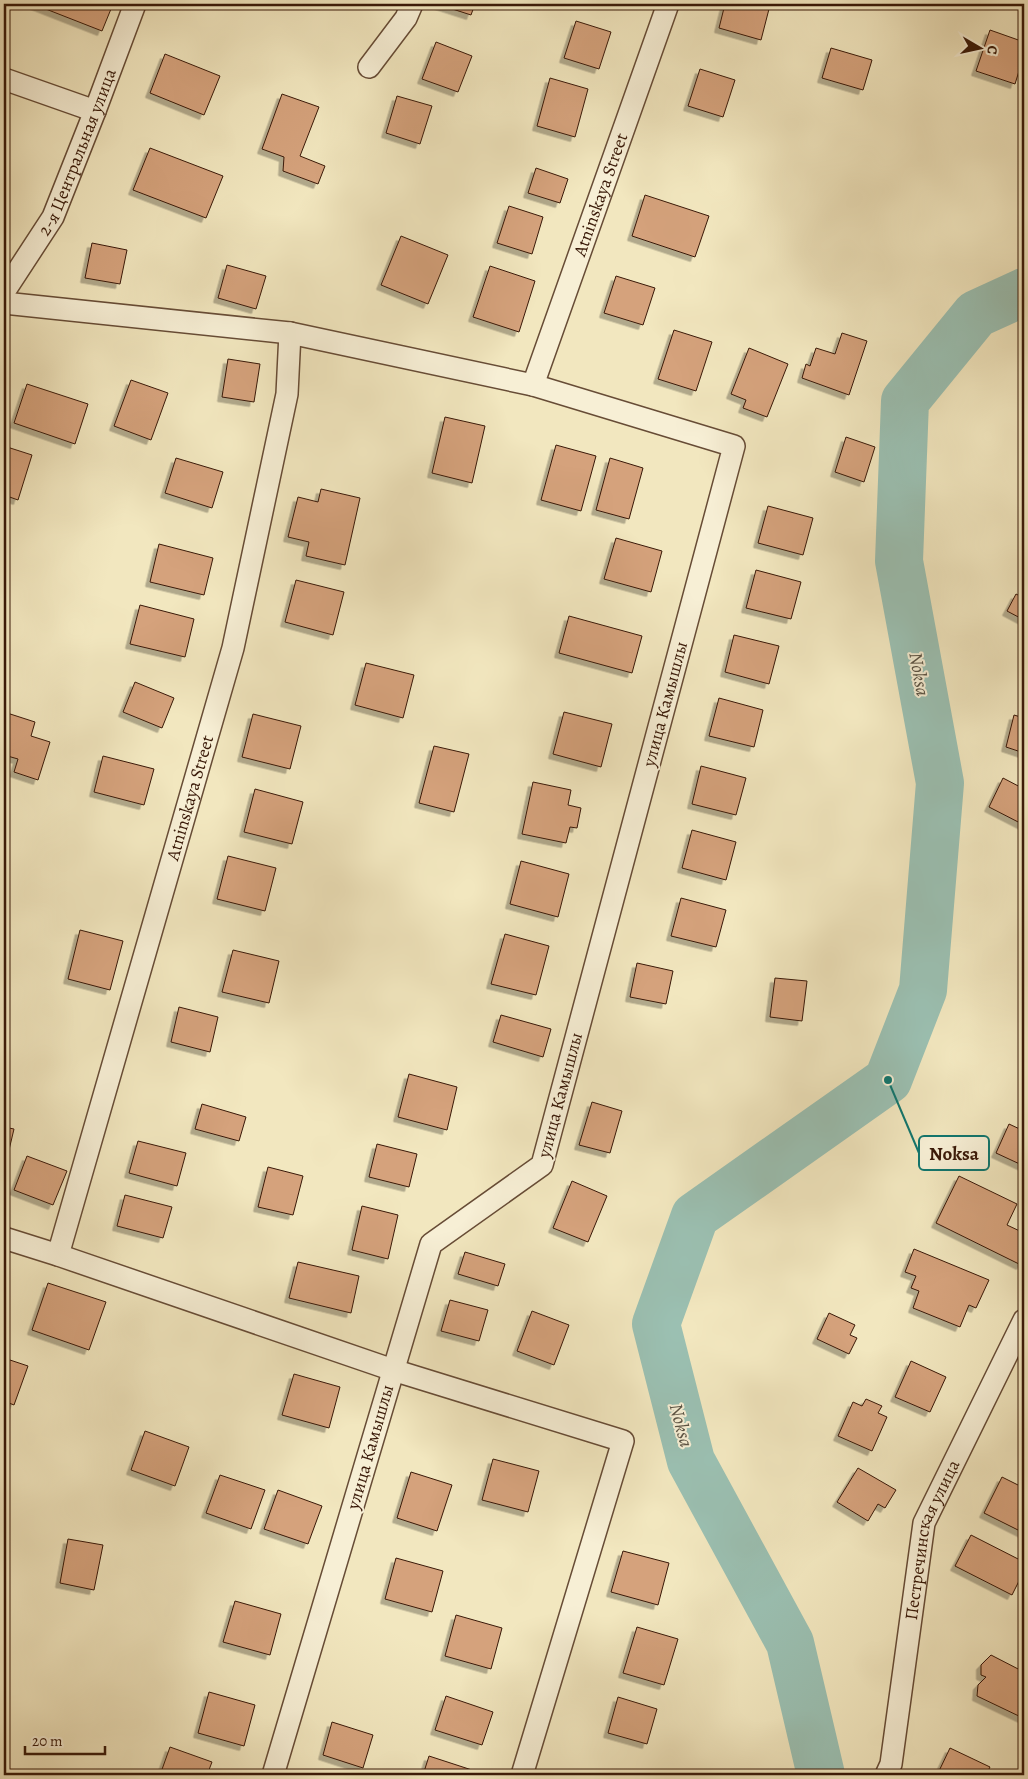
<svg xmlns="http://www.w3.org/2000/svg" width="1028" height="1779" viewBox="0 0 1028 1779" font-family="Alegreya,serif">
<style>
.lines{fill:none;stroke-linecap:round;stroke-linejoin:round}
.river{stroke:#9bc0b2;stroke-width:48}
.building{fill:#d5a27b;stroke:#391908;filter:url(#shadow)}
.street-casing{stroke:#674c36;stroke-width:24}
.street{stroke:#f7efd5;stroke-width:21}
.labels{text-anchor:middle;stroke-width:4;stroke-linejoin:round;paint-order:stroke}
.street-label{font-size:18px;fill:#391908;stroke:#f7efd5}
.water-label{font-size:19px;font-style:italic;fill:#5b5344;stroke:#f7efd5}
.leader{fill:none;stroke:#0f766e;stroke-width:2}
.callout-dot{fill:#0f766e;stroke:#f7efd5;stroke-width:2}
.callout{fill:#f7efd5;stroke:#0f766e;stroke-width:2}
.callout-label{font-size:19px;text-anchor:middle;font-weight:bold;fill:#391908}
</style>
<defs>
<filter id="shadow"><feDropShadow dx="-4.5" dy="4.5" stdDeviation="0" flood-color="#0004"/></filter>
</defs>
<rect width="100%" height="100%" fill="#f2e7bf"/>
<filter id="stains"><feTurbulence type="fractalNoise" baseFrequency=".004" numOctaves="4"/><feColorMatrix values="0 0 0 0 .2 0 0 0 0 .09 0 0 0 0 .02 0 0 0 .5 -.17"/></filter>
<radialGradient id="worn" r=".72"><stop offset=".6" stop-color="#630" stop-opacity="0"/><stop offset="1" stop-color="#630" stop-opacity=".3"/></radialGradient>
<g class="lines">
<path class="river" d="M 821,1775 L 790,1643 L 691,1461 L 656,1324 L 695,1216 L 888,1080 L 923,990 L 940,783 L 899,561 L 905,401 L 976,314 L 1024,292"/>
</g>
<g class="building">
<path d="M 33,4 L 113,4 L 102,31 Z"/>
<path d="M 437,4 L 475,4 L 471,15 Z"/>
<path d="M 725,4 L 749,4 L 769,9 L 761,40 L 719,28 Z"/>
<path d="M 576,21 L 611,32 L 599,69 L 564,58 Z"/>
<path d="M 990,30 L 1024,42 L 1024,55 L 1015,84 L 976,71 Z"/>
<path d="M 436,42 L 472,56 L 458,92 L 422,79 Z"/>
<path d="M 831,48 L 872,60 L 863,90 L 822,78 Z"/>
<path d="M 165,54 L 220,76 L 204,115 L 150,93 Z"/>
<path d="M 700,69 L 735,80 L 723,117 L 688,106 Z"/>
<path d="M 550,78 L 588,89 L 575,137 L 537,126 Z"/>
<path d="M 282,94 L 319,107 L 300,156 L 325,166 L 318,184 L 283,171 L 284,157 L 262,149 Z"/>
<path d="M 397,96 L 432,106 L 420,144 L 386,133 Z"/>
<path d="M 150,148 L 223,176 L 206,218 L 133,190 Z"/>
<path d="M 536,168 L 568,179 L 560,203 L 528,193 Z"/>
<path d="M 645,195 L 709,216 L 695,257 L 632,236 Z"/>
<path d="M 509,206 L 543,217 L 532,254 L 497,243 Z"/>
<path d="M 401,236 L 448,255 L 428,304 L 381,285 Z"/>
<path d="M 92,243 L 127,250 L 120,284 L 85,278 Z"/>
<path d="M 227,265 L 266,276 L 256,309 L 218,298 Z"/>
<path d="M 490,266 L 535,281 L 519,332 L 473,317 Z"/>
<path d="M 616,276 L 655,288 L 643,325 L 604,313 Z"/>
<path d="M 674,330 L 712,342 L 696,391 L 658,379 Z"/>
<path d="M 842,333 L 867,341 L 849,395 L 802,378 L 806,364 L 810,366 L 816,348 L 835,354 Z"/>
<path d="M 749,348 L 788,364 L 767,417 L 743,408 L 746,400 L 731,394 Z"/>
<path d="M 228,359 L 260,364 L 254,402 L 222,397 Z"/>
<path d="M 131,380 L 168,393 L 151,440 L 114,426 Z"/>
<path d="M 27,384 L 88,404 L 75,444 L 14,423 Z"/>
<path d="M 445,417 L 485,426 L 472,483 L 432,473 Z"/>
<path d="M 846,437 L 875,447 L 864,482 L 835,472 Z"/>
<path d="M 556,445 L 596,456 L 581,511 L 541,500 Z"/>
<path d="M 4,446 L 32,455 L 18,500 L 4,495 Z"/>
<path d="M 176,458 L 223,472 L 212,508 L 165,493 Z"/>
<path d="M 610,458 L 643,468 L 629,519 L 596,510 Z"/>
<path d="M 321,489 L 360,498 L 345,565 L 306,556 L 309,542 L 288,537 L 298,497 L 318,502 Z"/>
<path d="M 768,506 L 813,518 L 803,555 L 758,543 Z"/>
<path d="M 616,538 L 662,551 L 651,592 L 604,579 Z"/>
<path d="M 159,544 L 213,558 L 204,595 L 150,582 Z"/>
<path d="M 756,570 L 801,582 L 791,619 L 746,608 Z"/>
<path d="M 296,580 L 344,592 L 333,635 L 285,622 Z"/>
<path d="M 1016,594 L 1024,598 L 1024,620 L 1007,611 Z"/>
<path d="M 140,605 L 194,619 L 185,657 L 130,644 Z"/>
<path d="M 569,616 L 642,636 L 632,673 L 559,653 Z"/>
<path d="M 734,635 L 779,646 L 769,684 L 725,672 Z"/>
<path d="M 366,663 L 414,675 L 403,718 L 355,705 Z"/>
<path d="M 135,682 L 174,698 L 162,728 L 123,712 Z"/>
<path d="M 719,698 L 763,710 L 754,747 L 709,736 Z"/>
<path d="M 4,712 L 35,722 L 31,736 L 50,742 L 38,780 L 14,772 L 18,759 L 4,755 Z"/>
<path d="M 564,712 L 612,724 L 601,767 L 553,754 Z"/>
<path d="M 253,714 L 301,726 L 290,769 L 242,757 Z"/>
<path d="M 1014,715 L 1024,718 L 1024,753 L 1006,747 Z"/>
<path d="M 434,746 L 469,754 L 454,812 L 419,803 Z"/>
<path d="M 103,756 L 154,769 L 144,805 L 94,792 Z"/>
<path d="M 701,766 L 746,778 L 736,815 L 692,804 Z"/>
<path d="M 1003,778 L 1024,789 L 1024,825 L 989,807 Z"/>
<path d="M 533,782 L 571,790 L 568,805 L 581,808 L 577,828 L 570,827 L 566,843 L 522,834 Z"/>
<path d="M 255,789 L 303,802 L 292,844 L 244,832 Z"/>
<path d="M 692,830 L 736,842 L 726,880 L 682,868 Z"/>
<path d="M 228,856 L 276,868 L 265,911 L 217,899 Z"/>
<path d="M 521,861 L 569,874 L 558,917 L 510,904 Z"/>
<path d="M 681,898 L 726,910 L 716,947 L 671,936 Z"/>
<path d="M 80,930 L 123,941 L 110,990 L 68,979 Z"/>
<path d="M 505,934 L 549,946 L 536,995 L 491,984 Z"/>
<path d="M 233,950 L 279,961 L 269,1003 L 222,992 Z"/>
<path d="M 637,963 L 673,971 L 666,1004 L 630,997 Z"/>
<path d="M 775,978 L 807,981 L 802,1021 L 770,1017 Z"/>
<path d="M 179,1007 L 218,1017 L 210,1052 L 171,1042 Z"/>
<path d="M 501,1015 L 551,1029 L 543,1057 L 493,1042 Z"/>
<path d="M 409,1074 L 457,1087 L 447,1130 L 398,1117 Z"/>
<path d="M 592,1102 L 622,1111 L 610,1153 L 579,1145 Z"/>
<path d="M 202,1104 L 246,1117 L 239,1141 L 195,1129 Z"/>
<path d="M 1009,1124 L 1024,1131 L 1024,1166 L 996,1153 Z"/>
<path d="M 4,1127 L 14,1129 L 4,1171 Z"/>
<path d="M 138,1141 L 186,1153 L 177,1186 L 129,1173 Z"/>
<path d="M 377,1144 L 417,1154 L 409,1187 L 369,1177 Z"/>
<path d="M 27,1156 L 67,1171 L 53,1205 L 14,1190 Z"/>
<path d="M 268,1167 L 303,1176 L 293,1215 L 258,1207 Z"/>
<path d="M 959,1176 L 1017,1204 L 1007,1225 L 1024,1233 L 1024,1259 L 1021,1265 L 936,1223 Z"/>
<path d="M 572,1181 L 607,1196 L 588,1242 L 553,1228 Z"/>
<path d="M 125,1195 L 172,1207 L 163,1238 L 117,1226 Z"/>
<path d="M 362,1206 L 398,1215 L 388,1259 L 352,1250 Z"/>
<path d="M 914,1249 L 989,1280 L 976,1308 L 969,1305 L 960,1327 L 913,1308 L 919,1291 L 911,1288 L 916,1276 L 905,1272 Z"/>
<path d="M 465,1252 L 505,1264 L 498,1286 L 458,1274 Z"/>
<path d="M 298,1262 L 359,1276 L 351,1313 L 289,1298 Z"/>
<path d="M 48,1283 L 106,1302 L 89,1350 L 32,1330 Z"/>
<path d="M 450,1300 L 488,1310 L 479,1341 L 441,1331 Z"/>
<path d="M 532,1311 L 569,1325 L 554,1365 L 517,1351 Z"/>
<path d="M 829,1313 L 855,1325 L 850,1335 L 857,1338 L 849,1354 L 817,1339 Z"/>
<path d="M 4,1358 L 28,1366 L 14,1405 L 4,1401 Z"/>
<path d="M 911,1361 L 946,1377 L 930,1412 L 895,1397 Z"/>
<path d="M 294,1374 L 340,1387 L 329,1428 L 282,1415 Z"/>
<path d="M 866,1399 L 882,1406 L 878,1413 L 887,1417 L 872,1451 L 838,1436 L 853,1402 L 862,1406 Z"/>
<path d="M 145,1431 L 189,1447 L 175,1486 L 131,1470 Z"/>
<path d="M 493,1459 L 539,1471 L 528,1512 L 482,1500 Z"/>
<path d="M 858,1468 L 896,1490 L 885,1508 L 878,1504 L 868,1521 L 837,1502 Z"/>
<path d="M 411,1472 L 452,1485 L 437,1531 L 397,1518 Z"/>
<path d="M 220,1475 L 265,1490 L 251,1529 L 206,1513 Z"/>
<path d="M 1002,1477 L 1024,1488 L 1024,1533 L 984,1513 Z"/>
<path d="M 278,1490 L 322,1506 L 308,1544 L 264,1529 Z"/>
<path d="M 971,1535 L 1024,1562 L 1024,1571 L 1012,1595 L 955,1566 Z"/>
<path d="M 68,1539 L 103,1545 L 94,1590 L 60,1583 Z"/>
<path d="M 623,1551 L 669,1563 L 658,1605 L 611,1592 Z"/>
<path d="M 396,1558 L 443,1571 L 432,1612 L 385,1599 Z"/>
<path d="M 235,1601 L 281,1614 L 270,1655 L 223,1642 Z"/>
<path d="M 456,1615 L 502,1628 L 491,1669 L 445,1656 Z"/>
<path d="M 637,1627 L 678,1639 L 664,1685 L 623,1673 Z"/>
<path d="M 991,1655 L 1024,1672 L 1024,1714 L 1023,1718 L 977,1696 L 978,1685 L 986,1677 L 981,1675 L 981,1665 Z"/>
<path d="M 209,1692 L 255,1705 L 244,1746 L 198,1733 Z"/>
<path d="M 446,1696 L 493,1712 L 482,1745 L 435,1730 Z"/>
<path d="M 618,1697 L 657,1709 L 647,1744 L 608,1733 Z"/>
<path d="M 332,1722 L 373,1735 L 363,1768 L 323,1755 Z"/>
<path d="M 170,1747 L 212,1762 L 207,1775 L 160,1775 Z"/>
<path d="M 950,1748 L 990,1767 L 986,1775 L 948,1775 L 939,1771 Z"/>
<path d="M 429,1756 L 475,1771 L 473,1775 L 423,1775 Z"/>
</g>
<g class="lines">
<defs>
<g id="street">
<path d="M 369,67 L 406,18 L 412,4"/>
<path d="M 4,79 L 95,111"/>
<path id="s1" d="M 4,292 L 53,217 L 95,111 L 135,4"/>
<path d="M 4,303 L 290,333 L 533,385 L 734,446 L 542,1165 L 431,1244 L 273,1775"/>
<path id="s2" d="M 533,385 L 668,4"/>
<path d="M 4,1238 L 58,1255 L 393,1370 L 623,1441 L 522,1775"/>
<path id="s3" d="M 58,1255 L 233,648 L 287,394 L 290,333"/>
<path id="s4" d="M 886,1775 L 891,1764 L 924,1523 L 1024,1320"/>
</g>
</defs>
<use href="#street" class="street-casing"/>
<use href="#street" class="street"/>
</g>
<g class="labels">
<g class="street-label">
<text dy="6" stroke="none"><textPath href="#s1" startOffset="159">2-я Центральная улица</textPath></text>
<text dy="6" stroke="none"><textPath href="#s2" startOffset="202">Atninskaya Street</textPath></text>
<text transform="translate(665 704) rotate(-75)" y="6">улица Камышлы</text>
<text dy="6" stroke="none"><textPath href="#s3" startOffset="476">Atninskaya Street</textPath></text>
<text transform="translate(560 1095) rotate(-75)" y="6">улица Камышлы</text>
<text transform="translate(370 1447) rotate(-74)" y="6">улица Камышлы</text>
<text dy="6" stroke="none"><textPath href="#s4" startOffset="241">Пестречинская улица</textPath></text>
</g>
<g class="water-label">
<text transform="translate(920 674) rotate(80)" y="7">Noksa</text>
<text transform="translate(682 1425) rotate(75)" y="7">Noksa</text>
</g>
</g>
<path class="leader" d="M888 1080L919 1153"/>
<circle class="callout-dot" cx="888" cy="1080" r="5"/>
<rect class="callout" x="919" y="1136" width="70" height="34" rx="5"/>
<g class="callout-label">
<text x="954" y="1160">Noksa</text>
</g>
<rect width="1028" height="1779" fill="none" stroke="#f2e7bf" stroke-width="20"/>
<rect x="5" y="5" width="1018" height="1769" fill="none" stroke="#391908" stroke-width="2.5"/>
<rect x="10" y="10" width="1008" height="1759" fill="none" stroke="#391908"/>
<g transform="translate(980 48) rotate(99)" stroke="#f7efd5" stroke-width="4" paint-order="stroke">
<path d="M0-4L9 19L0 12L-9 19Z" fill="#391908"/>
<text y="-8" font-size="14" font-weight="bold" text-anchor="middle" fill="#391908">С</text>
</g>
<path d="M25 1746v8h80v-8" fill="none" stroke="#391908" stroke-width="2.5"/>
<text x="32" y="1746" font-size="15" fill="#391908" stroke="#f7efd5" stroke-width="4" paint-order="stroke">20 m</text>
<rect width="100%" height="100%" filter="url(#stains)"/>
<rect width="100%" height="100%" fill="url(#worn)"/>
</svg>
